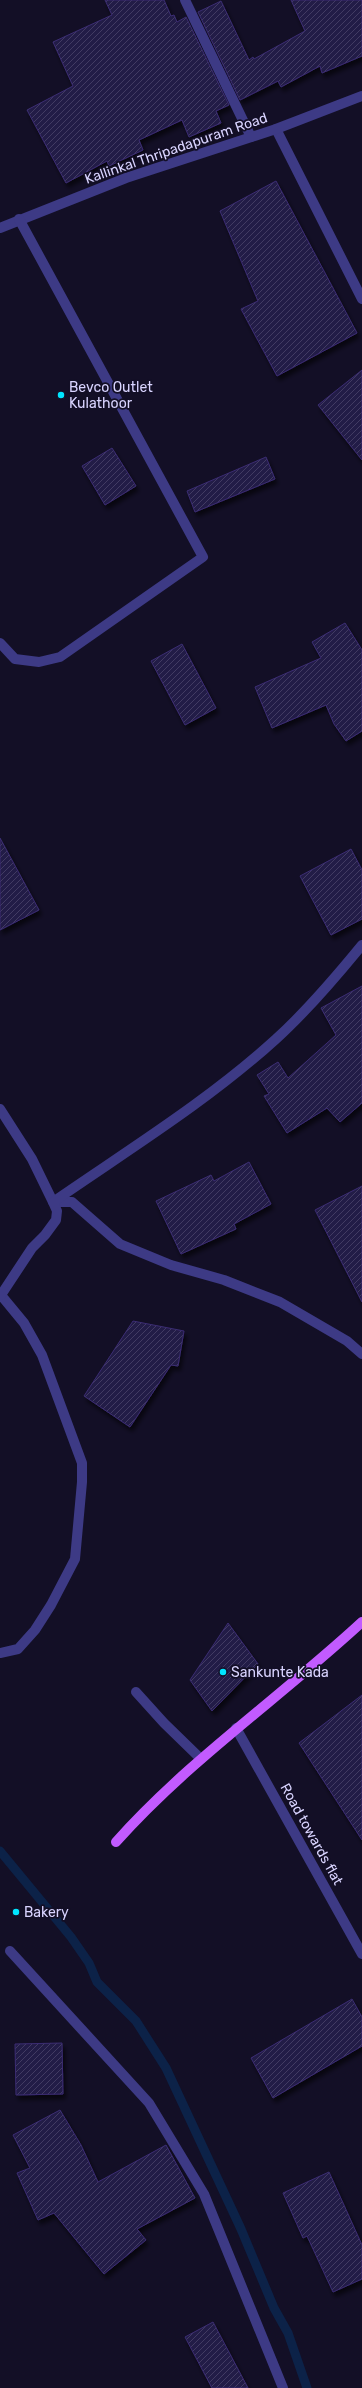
<svg xmlns="http://www.w3.org/2000/svg" width="362" height="2388" viewBox="0 0 362 2388" font-family="Rubik,sans-serif">
<style>
.lines{fill:none;stroke-linecap:round;stroke-linejoin:round}
.stream{stroke:#0c2248;stroke-width:9}
.building{fill:url(#building-hatch);stroke:#3b2d73;filter:url(#shadow)}
.minor{stroke:#3d3a85;stroke-width:10}
.major{stroke:#c25bff;stroke-width:10}
.poi-dot{fill:#00e5ff;stroke:#130f26;stroke-width:1.5}
.labels{text-anchor:middle;stroke-width:3.5;stroke-linejoin:round;paint-order:stroke}
.street-label{font-size:14px;fill:#d9d4ff;stroke:#130f26}
.poi-label{font-size:14px;fill:#d9d4ff;stroke:#130f26;text-anchor:start}
</style>
<defs>
<pattern id="building-hatch" width="6" height="6" patternUnits="userSpaceOnUse"><rect width="6" height="6" fill="#241b47"/><path d="M-1 1l2-2M0 6l6-6M5 7l2-2" fill="none" stroke="#433b63"/></pattern>
<filter id="shadow"><feDropShadow dx="2.5" dy="4.5" stdDeviation="2" flood-color="#0009"/></filter>
</defs>
<rect width="100%" height="100%" fill="#130f26"/>
<g class="lines">
<path class="stream" d="M 0,1851 L 71,1937 L 89,1963 L 97,1982 L 136,2021 L 166,2068 L 241,2229 L 274,2308 L 288,2333 L 307,2388"/>
</g>
<g class="building">
<path d="M 105,0 L 164,0 L 171,16 L 174,15 L 177,22 L 186,17 L 229,105 L 216,111 L 221,123 L 189,137 L 182,120 L 139,140 L 143,150 L 109,166 L 107,161 L 66,183 L 27,110 L 73,86 L 53,42 L 112,15 Z"/>
<path d="M 291,0 L 362,0 L 362,56 L 322,73 L 320,66 L 281,87 L 278,81 L 240,100 L 198,12 L 221,1 L 249,60 L 253,57 L 254,59 L 305,31 Z"/>
<path d="M 276,181 L 357,333 L 277,376 L 241,309 L 258,301 L 220,211 Z"/>
<path d="M 362,370 L 362,460 L 318,405 Z"/>
<path d="M 112,448 L 136,486 L 105,505 L 82,466 Z"/>
<path d="M 266,457 L 275,479 L 195,512 L 187,491 Z"/>
<path d="M 345,623 L 362,650 L 362,731 L 346,741 L 334,724 L 326,705 L 272,728 L 255,687 L 321,658 L 312,642 Z"/>
<path d="M 182,644 L 216,708 L 185,725 L 151,661 Z"/>
<path d="M 0,838 L 39,910 L 0,930 Z"/>
<path d="M 351,849 L 362,870 L 362,919 L 331,935 L 300,876 Z"/>
<path d="M 362,986 L 362,1103 L 340,1122 L 327,1108 L 287,1133 L 264,1096 L 269,1094 L 257,1075 L 278,1062 L 288,1078 L 336,1035 L 321,1008 Z"/>
<path d="M 249,1162 L 271,1204 L 234,1224 L 236,1229 L 181,1254 L 156,1201 L 211,1175 L 214,1181 Z"/>
<path d="M 362,1186 L 362,1302 L 315,1210 Z"/>
<path d="M 133,1321 L 184,1331 L 178,1366 L 171,1365 L 130,1427 L 84,1396 Z"/>
<path d="M 228,1623 L 258,1664 L 212,1711 L 190,1680 Z"/>
<path d="M 362,1695 L 362,1840 L 299,1743 Z"/>
<path d="M 352,1999 L 362,2017 L 362,2046 L 273,2098 L 251,2058 Z"/>
<path d="M 62,2043 L 63,2094 L 16,2095 L 15,2044 Z"/>
<path d="M 60,2110 L 81,2145 L 98,2182 L 166,2145 L 195,2198 L 137,2229 L 146,2240 L 104,2274 L 54,2213 L 38,2220 L 17,2173 L 30,2168 L 13,2135 Z"/>
<path d="M 329,2172 L 362,2245 L 362,2279 L 333,2292 L 307,2236 L 303,2238 L 283,2193 Z"/>
<path d="M 213,2322 L 248,2388 L 212,2388 L 185,2337 Z"/>
</g>
<g class="lines">
<g class="minor">
<path d="M 185,0 L 251,137"/>
<path d="M 276,129 L 362,299"/>
<path d="M 0,228 L 126,178 L 276,129 L 362,96"/>
<path d="M 0,643 L 15,659 L 39,662 L 60,657 L 203,557 L 19,219"/>
<path d="M 0,1109 L 32,1159 L 53,1202 L 72,1202 L 120,1244 L 171,1265 L 224,1280 L 280,1302 L 347,1341 L 362,1354"/>
<path d="M 0,1294 L 24,1323 L 42,1355 L 82,1463 L 82,1482 L 75,1559 L 51,1605 L 35,1630 L 18,1649 L 0,1653"/>
<path d="M 1,1295 L 32,1248 L 45,1235 L 56,1220 L 57,1211 L 53,1202 C 128,1150 208,1101 276,1039 C 307,1011 335,978 362,945"/>
<path d="M 136,1692 L 164,1723 L 201,1759"/>
<path d="M 236,1728 L 362,1954"/>
<path d="M 10,1951 L 149,2103 L 204,2194 L 283,2388"/>
</g>
<path class="major" d="M 116,1842 C 189,1760 281,1697 362,1622"/>
</g>
<g class="poi-dot">
<circle cx="61" cy="395" r="4"/>
<circle cx="223" cy="1672" r="4"/>
<circle cx="16" cy="1912" r="4"/>
</g>
<g class="labels">
<g class="street-label">
<text transform="translate(176 148) rotate(-19)" y="5">Kallinkal Thripadapuram Road</text>
<text transform="translate(312 1834) rotate(61)" y="5">Road towards flat</text>
</g>
<g class="poi-label">
<text x="69" y="392">Bevco Outlet<tspan x="69" dy="16">Kulathoor</tspan></text>
<text x="231" y="1677">Sankunte Kada</text>
<text x="24" y="1917">Bakery</text>
</g>
</g>
</svg>
